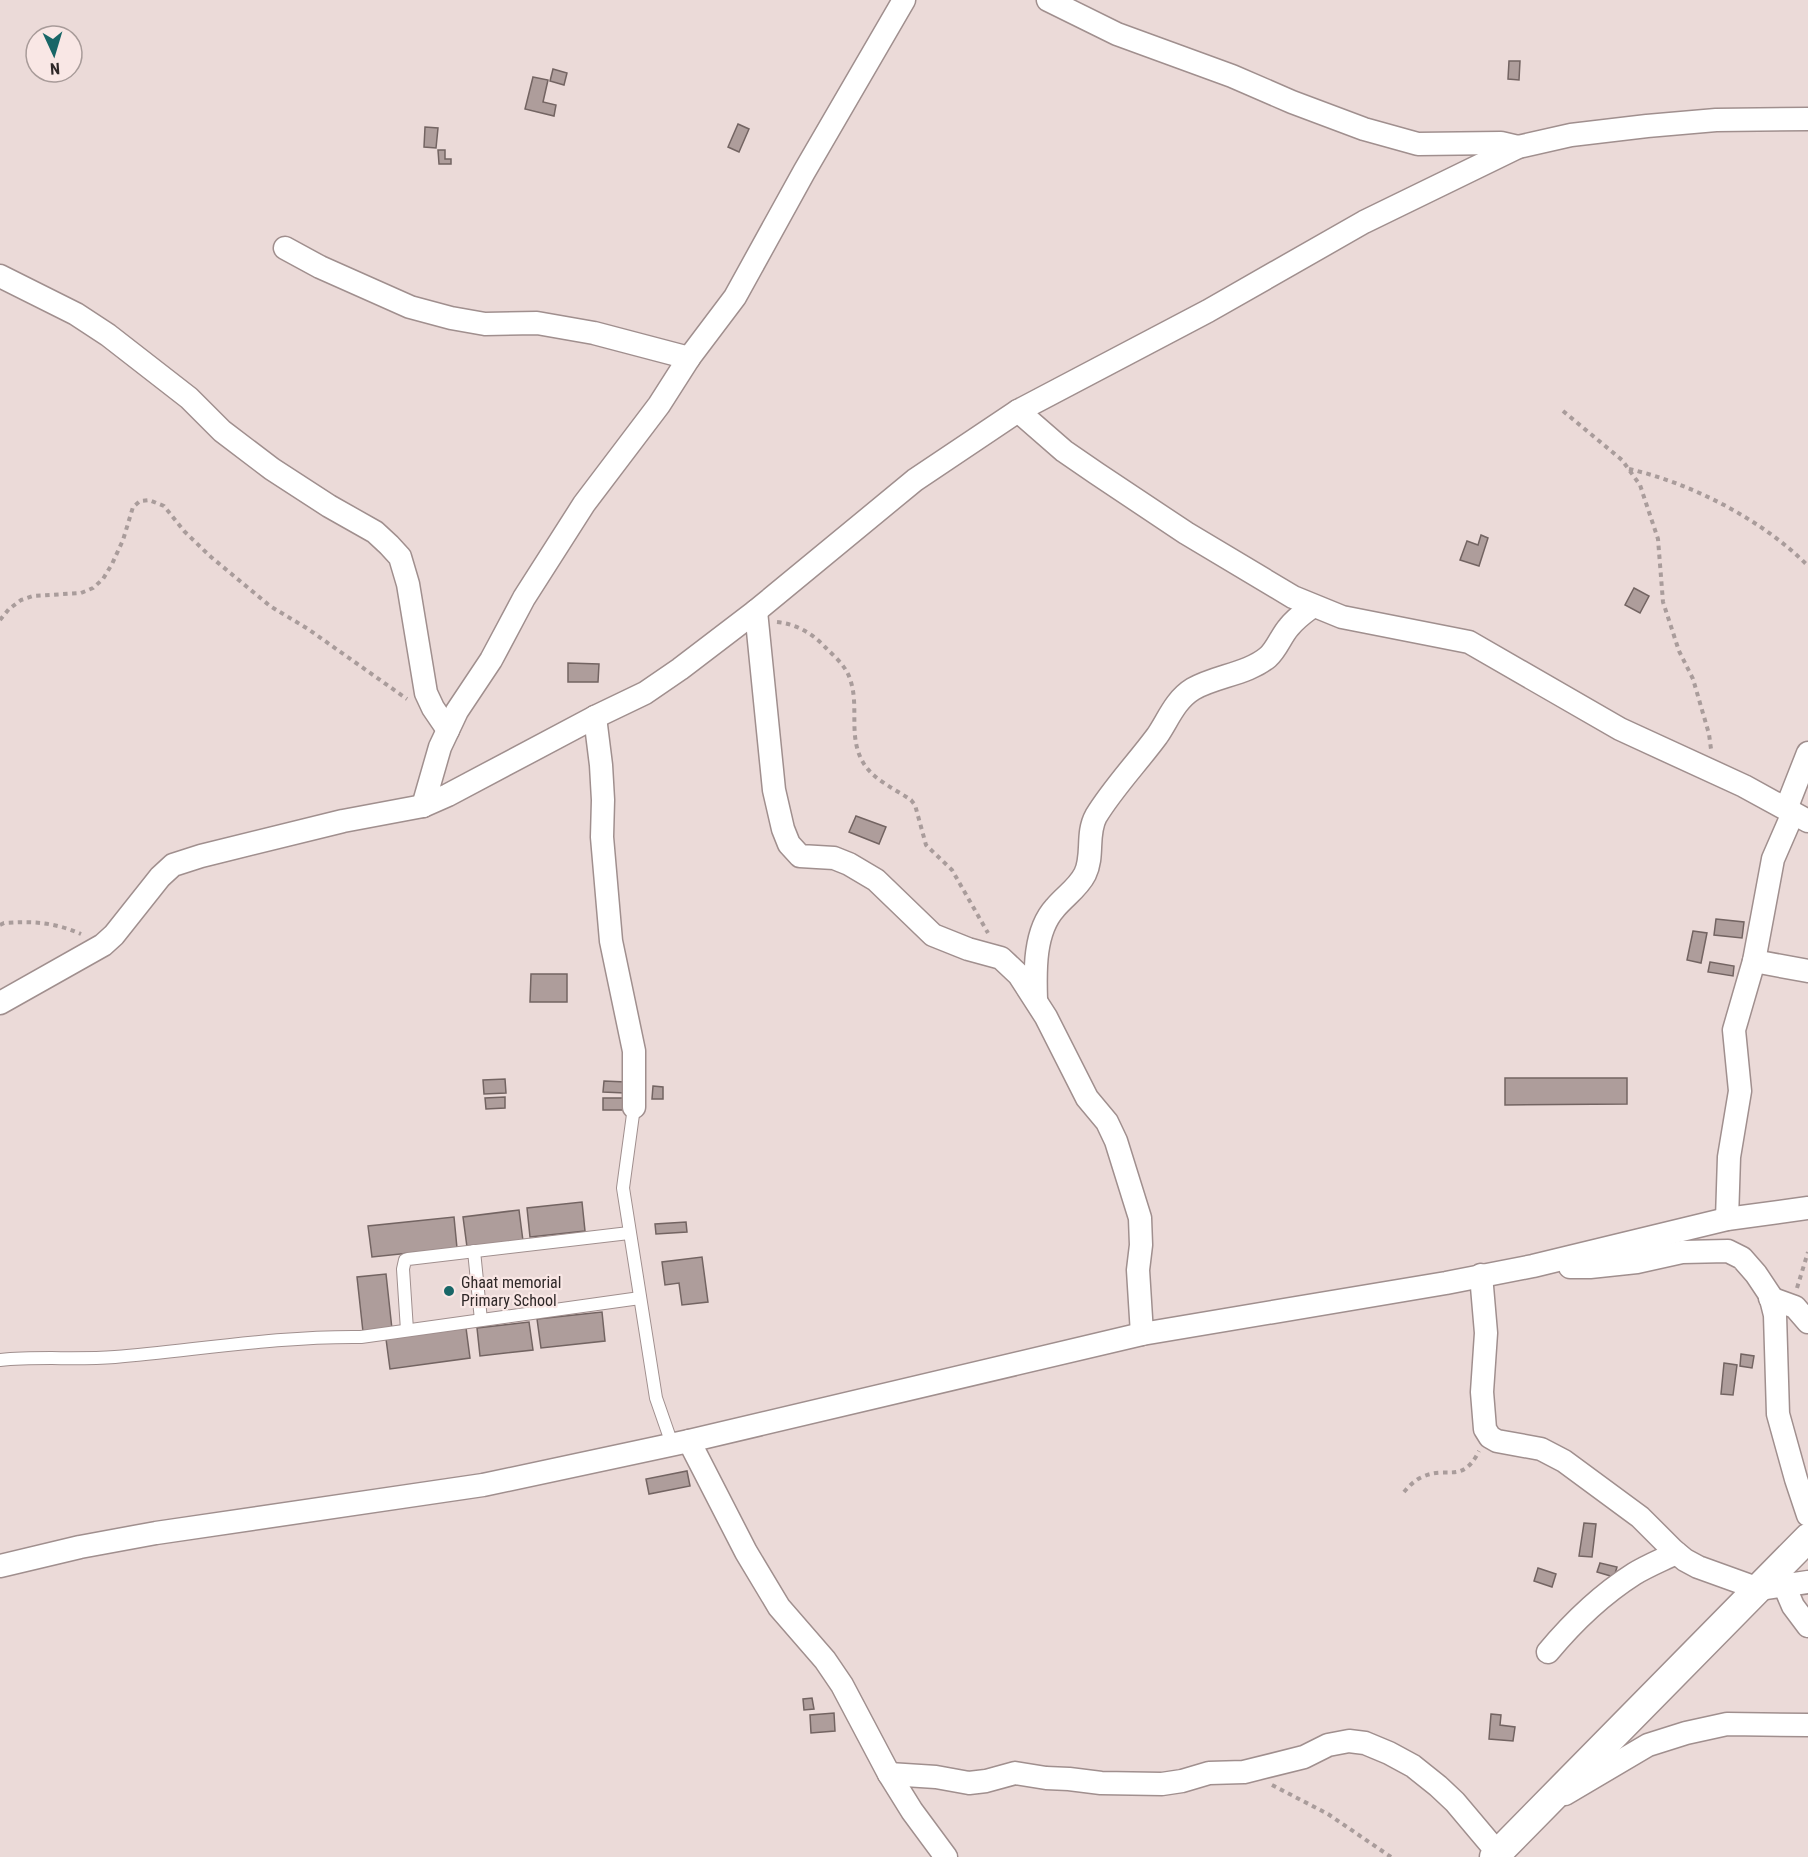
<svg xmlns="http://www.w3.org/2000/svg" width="1808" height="1857" viewBox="0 0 1808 1857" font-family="'Roboto Condensed',sans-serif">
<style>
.building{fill:#ae9d9b;stroke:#736462;stroke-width:1.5}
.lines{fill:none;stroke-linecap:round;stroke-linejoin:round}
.service-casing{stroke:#a08f8e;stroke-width:14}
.minor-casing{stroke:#a08f8e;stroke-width:25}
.tertiary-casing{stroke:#a08f8e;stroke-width:31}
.path{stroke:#a99c9b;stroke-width:4;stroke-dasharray:4.5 4.5;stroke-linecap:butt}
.service{stroke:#fff;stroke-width:12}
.minor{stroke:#fff;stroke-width:22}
.tertiary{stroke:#fff;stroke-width:28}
.poi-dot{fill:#186667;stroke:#f9e7e5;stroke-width:2}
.labels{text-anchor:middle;stroke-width:4.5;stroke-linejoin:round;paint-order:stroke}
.poi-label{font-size:16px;fill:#2f2828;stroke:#f9e7e5;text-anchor:start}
</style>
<rect width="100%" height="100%" fill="#ebdad8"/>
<g class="building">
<path d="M 1509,61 L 1520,61 L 1519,80 L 1508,79 Z"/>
<path d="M 553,69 L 567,73 L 564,85 L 550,81 Z"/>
<path d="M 533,77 L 548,80 L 543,102 L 556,105 L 554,116 L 525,109 Z"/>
<path d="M 738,124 L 749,129 L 739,152 L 728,147 Z"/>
<path d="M 425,127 L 438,128 L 436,148 L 424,147 Z"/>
<path d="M 438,150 L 445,150 L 445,159 L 451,159 L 451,164 L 439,164 Z"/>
<path d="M 1481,535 L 1488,538 L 1479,566 L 1460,560 L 1467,541 L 1478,545 Z"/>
<path d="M 1634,588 L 1649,596 L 1640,613 L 1625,605 Z"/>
<path d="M 568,663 L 599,664 L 598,682 L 568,682 Z"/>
<path d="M 856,816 L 886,827 L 879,844 L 849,832 Z"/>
<path d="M 1716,919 L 1744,922 L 1742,938 L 1714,935 Z"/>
<path d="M 1693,931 L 1707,933 L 1701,963 L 1687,960 Z"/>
<path d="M 1710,962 L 1734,966 L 1733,976 L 1708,972 Z"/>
<path d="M 531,974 L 567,974 L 567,1002 L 530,1002 Z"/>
<path d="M 1505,1078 L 1627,1078 L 1627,1104 L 1505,1105 Z"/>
<path d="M 505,1079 L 506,1093 L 484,1094 L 483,1080 Z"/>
<path d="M 604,1081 L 626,1082 L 625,1093 L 603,1092 Z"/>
<path d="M 653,1086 L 663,1087 L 663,1099 L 652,1099 Z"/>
<path d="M 505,1097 L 505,1108 L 486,1109 L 485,1098 Z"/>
<rect x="603" y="1098" width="22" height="12"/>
<path d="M 582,1202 L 585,1231 L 530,1237 L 527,1208 Z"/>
<path d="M 519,1210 L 523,1241 L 467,1247 L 463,1217 Z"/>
<path d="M 454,1217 L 457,1248 L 372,1257 L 368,1226 Z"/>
<path d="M 686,1222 L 687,1232 L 656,1234 L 655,1224 Z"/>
<path d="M 702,1257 L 708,1302 L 682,1305 L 679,1283 L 665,1285 L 662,1262 Z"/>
<path d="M 386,1274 L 392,1329 L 363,1332 L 357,1277 Z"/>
<path d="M 602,1312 L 605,1341 L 541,1348 L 537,1319 Z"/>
<path d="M 529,1322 L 533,1350 L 480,1356 L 477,1328 Z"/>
<path d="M 466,1328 L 470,1358 L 390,1369 L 386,1339 Z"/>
<path d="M 1741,1354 L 1754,1356 L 1752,1368 L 1740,1366 Z"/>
<path d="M 1724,1363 L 1737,1365 L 1733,1395 L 1721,1394 Z"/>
<path d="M 687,1471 L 690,1486 L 649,1494 L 646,1479 Z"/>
<path d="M 1584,1523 L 1596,1524 L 1592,1557 L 1579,1556 Z"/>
<path d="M 1600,1563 L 1617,1567 L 1614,1577 L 1597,1572 Z"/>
<path d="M 1538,1568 L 1556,1574 L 1552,1587 L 1534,1581 Z"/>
<path d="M 812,1698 L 814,1709 L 804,1710 L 803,1699 Z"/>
<path d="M 834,1713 L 835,1731 L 811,1733 L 810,1715 Z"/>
<path d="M 1491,1714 L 1501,1715 L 1500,1725 L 1515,1727 L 1513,1741 L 1489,1739 Z"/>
</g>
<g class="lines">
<defs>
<g id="service">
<path d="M 634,1107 L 623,1188 L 656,1398 L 672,1444"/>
<path d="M 474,1251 L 481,1320"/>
<path d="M 407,1330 L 403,1269 L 405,1260 L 408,1259 L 629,1233"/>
<path d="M 0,1360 C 38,1356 76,1360 115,1357 C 197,1350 279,1336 361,1337 L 640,1298"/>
</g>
<g id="minor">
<path d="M 1048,0 L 1117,34 L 1232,76 L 1292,102 L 1364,129 L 1418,144 L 1501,143 L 1518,147"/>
<path d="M 285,248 L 320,267 L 410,307 L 451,318 L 485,324 L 537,323 L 594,333 L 689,358"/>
<path d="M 0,276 L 76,314 L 108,335 L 189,398 L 222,431 L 272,469 L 329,506 L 375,532 L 389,545 L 400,557 L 408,584 L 426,693 L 433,708 L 448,730"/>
<path d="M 1018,411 L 1064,451 L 1096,473 L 1186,533 L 1293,597 L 1342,617 L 1469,642 L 1620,729 L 1744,786 L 1808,821"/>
<path d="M 756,611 L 774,790 L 783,829 L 789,844 L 800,856 L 834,858 L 849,864 L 876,880 L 933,935 L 968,949 L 1001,958 L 1019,975 L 1046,1017 L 1087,1098 L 1107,1122 L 1116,1141 L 1140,1218 L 1141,1245 L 1138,1270 L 1142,1334"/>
<path d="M 595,717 L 601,765 L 603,800 L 602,837 L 611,941 L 634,1051 L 634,1107"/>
<path d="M 423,806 L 440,747 L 457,711 L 491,660 L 524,598 L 584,504 L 659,405 L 689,358 L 735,297 L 804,172 L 904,0"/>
<path d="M 1786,809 L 1808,753"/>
<path d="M 1754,961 L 1808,971"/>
<path d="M 1036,1000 C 1035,971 1034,931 1055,908 C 1065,896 1078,888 1085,874 C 1094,856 1086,834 1096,816 C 1113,788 1137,763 1157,736 C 1168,720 1175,700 1193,689 C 1215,676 1248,674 1268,657 C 1277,649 1281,636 1289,627 C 1296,618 1305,612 1313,606"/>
<path d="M 0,1003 L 103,945 L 114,935 L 160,877 L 173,865 L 201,856 L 343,821 L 423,806 L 448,795 L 595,717 L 645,693 L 680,669 L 756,611 L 915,480 L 1018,411 L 1208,311 L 1364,222 L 1518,147 L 1571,135 L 1647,126 L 1716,120 L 1808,119"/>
<path d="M 1727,1219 L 1729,1157 L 1740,1091 L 1734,1030 L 1754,961 L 1773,859 L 1793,813"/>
<path d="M 1570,1267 L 1590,1267 L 1637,1262 L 1682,1252 L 1728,1251 L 1742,1258 L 1756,1274 L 1770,1295 L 1775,1315 L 1778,1414 L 1796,1479 L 1808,1515"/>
<path d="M 1481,1275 L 1486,1333 L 1482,1392 L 1485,1429 L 1490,1437 L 1497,1441 L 1541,1449 L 1564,1461 L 1640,1517 L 1673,1550 L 1685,1560 L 1698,1567 L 1759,1589 L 1808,1582"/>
<path d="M 1770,1298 L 1795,1307 L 1808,1322"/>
<path d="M 689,1441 L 746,1552 L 779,1607 L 825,1660 L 842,1685 L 889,1774 L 912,1811 L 946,1857"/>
<path d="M 0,1566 L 80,1547 L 156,1533 L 483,1485 L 689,1441 L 1142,1334 L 1446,1283 L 1533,1266 L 1727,1219 L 1808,1208"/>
<path d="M 1784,1585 L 1793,1606 L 1808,1626"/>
<path d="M 1548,1652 C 1573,1622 1601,1595 1634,1574 C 1647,1566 1662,1560 1676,1553"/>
<path d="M 889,1774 L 936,1777 L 969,1783 L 986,1781 L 1015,1773 L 1046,1778 L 1069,1779 L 1101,1783 L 1162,1784 L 1182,1781 L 1209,1773 L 1244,1772 L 1304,1757 L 1328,1745 L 1349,1741 L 1365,1743 L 1389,1753 L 1413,1766 L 1438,1786 L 1455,1802 L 1498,1853"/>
<path d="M 1565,1794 L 1648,1745 L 1686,1733 L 1727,1724 L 1808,1725"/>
</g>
<path id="tertiary" d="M 1494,1857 L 1808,1538"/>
</defs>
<use href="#service" class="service-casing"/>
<use href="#minor" class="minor-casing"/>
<use href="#tertiary" class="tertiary-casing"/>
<g class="path">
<path d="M 1563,411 L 1622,460 L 1640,485 L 1658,539 L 1663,602 L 1679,651 L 1693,679 L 1709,734 L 1711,749"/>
<path d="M 1629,469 C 1691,483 1763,520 1808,566"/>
<path d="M 0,620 L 9,609 L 21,600 L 33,596 L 81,593 L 93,588 L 103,579 L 112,564 L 123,540 L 133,507 L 140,501 L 149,500 L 164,506 L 184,531 L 211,557 L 270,606 L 308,629 L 407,699"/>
<path d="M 777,622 C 796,624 812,633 825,647 C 834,656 846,666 850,679 C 860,707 847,737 864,764 C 874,780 895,789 911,800 L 915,805 L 926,845 L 952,870 L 988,933"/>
<path d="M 0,925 L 4,923 C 33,921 53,922 81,934"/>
<path d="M 1797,1288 L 1808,1252"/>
<path d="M 1404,1492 C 1409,1486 1415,1480 1422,1477 C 1448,1465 1462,1485 1479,1451"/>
<path d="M 1272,1785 L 1328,1814 L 1391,1857"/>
</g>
<use href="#service" class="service"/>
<use href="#minor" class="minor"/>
<use href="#tertiary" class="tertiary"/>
</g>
<circle class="poi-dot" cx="449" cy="1291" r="6"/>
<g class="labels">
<g class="poi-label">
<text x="461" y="1288">Ghaat memorial<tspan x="461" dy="18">Primary School</tspan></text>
</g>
</g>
<g transform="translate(54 54) rotate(176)"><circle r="28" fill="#f9e7e5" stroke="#a89b99" stroke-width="1.5"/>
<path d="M0-4.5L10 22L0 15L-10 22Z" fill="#186667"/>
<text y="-9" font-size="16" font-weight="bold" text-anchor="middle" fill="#2f2828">N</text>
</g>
</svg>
